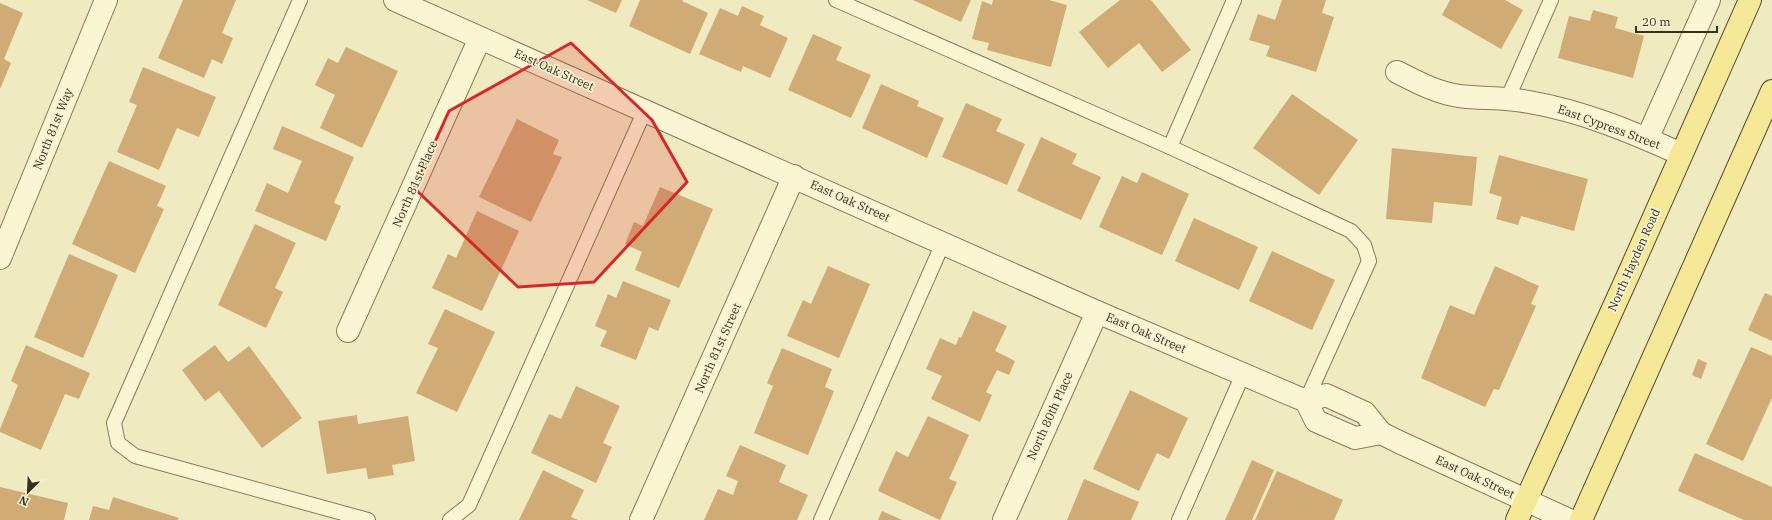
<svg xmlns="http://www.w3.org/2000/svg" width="1772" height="520" viewBox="0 0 1772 520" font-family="'IBM Plex Serif',serif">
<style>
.building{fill:#d0ab75}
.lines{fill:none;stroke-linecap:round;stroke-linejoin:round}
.service-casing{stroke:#8a7b58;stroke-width:16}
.minor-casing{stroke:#8a7b58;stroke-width:24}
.tertiary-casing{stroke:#8a7b58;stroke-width:24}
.primary-casing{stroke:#57482c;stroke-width:24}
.service{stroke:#faf6d4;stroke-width:14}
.minor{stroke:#faf6d4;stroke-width:22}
.tertiary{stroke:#faf6d4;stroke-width:22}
.primary{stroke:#f5e897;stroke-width:22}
.marked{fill:#d62828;fill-opacity:0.2;stroke:#d62828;stroke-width:3;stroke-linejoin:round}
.labels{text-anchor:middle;stroke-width:3.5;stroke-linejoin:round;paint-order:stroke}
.street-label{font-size:12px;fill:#392f1d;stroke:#f7f3d1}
</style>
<rect width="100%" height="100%" fill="#f0eac1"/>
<g class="building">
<path d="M 183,0 L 236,0 L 222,33 L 233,38 L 222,64 L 212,59 L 204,78 L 158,58 Z"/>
<path d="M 587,0 L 622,0 L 616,13 Z"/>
<path d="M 640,0 L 683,0 L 682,1 L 708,13 L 690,54 L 629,26 Z"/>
<path d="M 913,0 L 971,0 L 961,22 Z"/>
<path d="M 993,0 L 1049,0 L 1067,5 L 1051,67 L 987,50 L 989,43 L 972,39 L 982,1 L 992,5 Z"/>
<path d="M 1120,0 L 1151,0 L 1191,50 L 1162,72 L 1139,43 L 1108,68 L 1079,32 Z"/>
<path d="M 1282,0 L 1326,0 L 1322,13 L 1334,17 L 1316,72 L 1266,56 L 1270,46 L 1249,40 L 1258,14 L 1275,20 Z"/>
<path d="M 1450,0 L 1505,0 L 1523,10 L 1501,49 L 1442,15 Z"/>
<path d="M 0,3 L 23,13 L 4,59 L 11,63 L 0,89 Z"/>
<path d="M 742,6 L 764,16 L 760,25 L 788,38 L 770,78 L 743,66 L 741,72 L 699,54 L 720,8 L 738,16 Z"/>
<path d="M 1593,10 L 1618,17 L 1615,28 L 1644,36 L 1633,78 L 1558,58 L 1569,16 L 1590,21 Z"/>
<path d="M 813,34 L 842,47 L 836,60 L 871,75 L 851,118 L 788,90 Z"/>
<path d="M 346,47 L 398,71 L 362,148 L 320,128 L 335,95 L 315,85 L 328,58 L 338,63 Z"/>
<path d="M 143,67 L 216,97 L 199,137 L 177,128 L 159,170 L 117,152 L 137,105 L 129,102 Z"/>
<path d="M 881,84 L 919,101 L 917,106 L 944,118 L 927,158 L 862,128 Z"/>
<path d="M 1292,94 L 1358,140 L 1319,195 L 1253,148 Z"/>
<path d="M 966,103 L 1002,119 L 996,131 L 1025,144 L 1007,185 L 942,157 Z"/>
<path d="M 517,119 L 559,140 L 553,154 L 562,157 L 531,222 L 479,197 Z"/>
<path d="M 282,126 L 354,157 L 334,203 L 341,206 L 326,241 L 255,211 L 267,183 L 288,193 L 302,161 L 273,149 Z"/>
<path d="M 1041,137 L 1077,154 L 1072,164 L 1101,177 L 1081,220 L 1017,191 Z"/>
<path d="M 1392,148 L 1477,157 L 1472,206 L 1434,202 L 1432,223 L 1386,219 Z"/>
<path d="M 1499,155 L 1588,179 L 1574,231 L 1521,216 L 1518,225 L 1496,219 L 1502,197 L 1489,193 Z"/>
<path d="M 109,161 L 166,186 L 157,206 L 164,209 L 135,273 L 72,244 Z"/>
<path d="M 1142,172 L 1189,194 L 1162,255 L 1099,227 L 1122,176 L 1137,183 Z"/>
<path d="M 660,187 L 713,209 L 679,288 L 635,270 L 642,252 L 625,244 L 634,222 L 643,226 Z"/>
<path d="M 477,211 L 519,231 L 482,311 L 432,288 L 448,254 L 456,258 Z"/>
<path d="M 1194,218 L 1258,247 L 1239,290 L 1175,261 Z"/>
<path d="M 255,224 L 296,243 L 275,288 L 283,292 L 266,328 L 218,305 Z"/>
<path d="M 1272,251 L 1335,280 L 1312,330 L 1249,301 Z"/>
<path d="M 69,254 L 118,275 L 83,358 L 34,337 Z"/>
<path d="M 828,266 L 870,284 L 839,358 L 787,336 L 803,300 L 811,304 Z"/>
<path d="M 1495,266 L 1539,286 L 1531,304 L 1536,306 L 1499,390 L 1494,389 L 1485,407 L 1421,378 L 1450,305 L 1474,315 Z"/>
<path d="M 623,281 L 671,300 L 658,331 L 649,327 L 636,360 L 600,346 L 607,331 L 595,326 L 608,294 L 616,298 Z"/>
<path d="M 1765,293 L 1772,296 L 1772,341 L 1748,330 Z"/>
<path d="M 445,309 L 495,332 L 457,412 L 416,393 L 438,348 L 428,344 Z"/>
<path d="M 973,311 L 1007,326 L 995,351 L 1015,361 L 1009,375 L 997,370 L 986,392 L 992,395 L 980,422 L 931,399 L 942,376 L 926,369 L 940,338 L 956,345 L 959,337 L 961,338 Z"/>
<path d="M 26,345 L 90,373 L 79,399 L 65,394 L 41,450 L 0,432 L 0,429 L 18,385 L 11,381 Z"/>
<path d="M 215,345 L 228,362 L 249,346 L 302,418 L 262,448 L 219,391 L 205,401 L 182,370 Z"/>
<path d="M 1751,347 L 1772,356 L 1772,398 L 1743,461 L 1706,444 Z"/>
<path d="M 782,348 L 832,369 L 825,387 L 834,391 L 808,455 L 754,433 L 773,386 L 767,383 Z"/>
<path d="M 1698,359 L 1707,363 L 1701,379 L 1692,375 Z"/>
<path d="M 576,386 L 620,406 L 603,443 L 612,447 L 596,483 L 531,453 L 549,414 L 561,419 Z"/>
<path d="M 1130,390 L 1188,418 L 1169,459 L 1157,453 L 1139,491 L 1093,469 Z"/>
<path d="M 357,415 L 358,424 L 408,416 L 415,461 L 392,465 L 394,475 L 368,479 L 366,468 L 327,474 L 318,421 Z"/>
<path d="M 928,416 L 969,435 L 949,479 L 957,482 L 940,520 L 878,491 L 896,451 L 908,457 Z"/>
<path d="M 740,445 L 786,465 L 779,482 L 808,495 L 797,520 L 704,520 L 718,489 L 733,495 L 738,481 L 726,476 Z"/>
<path d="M 1695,453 L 1772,487 L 1772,520 L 1744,520 L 1678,491 Z"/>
<path d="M 1252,460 L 1274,470 L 1252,520 L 1225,520 Z"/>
<path d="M 543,470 L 584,490 L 571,517 L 578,520 L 519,520 Z"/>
<path d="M 1277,471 L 1343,500 L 1334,520 L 1255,520 Z"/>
<path d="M 1084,479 L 1139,502 L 1131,520 L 1067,520 Z"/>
<path d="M 0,487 L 68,503 L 64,520 L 0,520 Z"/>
<path d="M 113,497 L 179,518 L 178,520 L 89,520 L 93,506 L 109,510 Z"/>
<path d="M 882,511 L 902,520 L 878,520 Z"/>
</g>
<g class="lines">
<defs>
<g id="service">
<path d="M 300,0 L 114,423 L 118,443 L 135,456 L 368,520"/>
<path d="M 836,0 L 1170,147 L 1351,231 L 1364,245 L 1369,261 L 1306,401"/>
<path d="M 1507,100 L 1551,0"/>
<path d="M 1170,147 L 1234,0"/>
<path d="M 450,520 L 469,505 L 645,110"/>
<path d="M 821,520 L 943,243"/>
<path d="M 1179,520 L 1243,374"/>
</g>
<g id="minor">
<path d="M 1397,72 C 1417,82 1437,93 1459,96 C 1482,99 1506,97 1529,102 C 1582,111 1632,132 1681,154"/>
<path d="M 1647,139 L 1709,0"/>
<path d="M 0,258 L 106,0"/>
<path d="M 348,331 L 480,38"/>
<path d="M 641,520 L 794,176"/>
<path d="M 1004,520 L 1097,312"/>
</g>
<g id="tertiary">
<path d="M 395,0 L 1097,312 L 1306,401 L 1316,421 L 1355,438 L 1381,433"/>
<path d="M 1306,401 L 1326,395 L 1365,413 L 1381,433 L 1399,442 L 1569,520"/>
</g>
<g id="primary">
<path d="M 1517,520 L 1630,271 L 1750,0"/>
<path d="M 1581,520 L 1772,91"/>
</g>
</defs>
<use href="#service" class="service-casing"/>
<use href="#minor" class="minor-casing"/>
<use href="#tertiary" class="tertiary-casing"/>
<use href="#primary" class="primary-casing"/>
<use href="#service" class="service"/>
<use href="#minor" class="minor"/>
<use href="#tertiary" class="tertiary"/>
<use href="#primary" class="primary"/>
</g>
<path class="marked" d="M 571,43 L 652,120 L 687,182 L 594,282 L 518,287 L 414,188 L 449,111 Z"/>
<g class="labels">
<g class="street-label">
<text transform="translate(554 70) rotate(24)" y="4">East Oak Street</text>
<text transform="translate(1609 127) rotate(20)" y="4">East Cypress Street</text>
<text transform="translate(53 129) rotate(-68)" y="4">North 81st Way</text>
<text transform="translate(415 184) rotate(-66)" y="4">North 81st Place</text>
<text transform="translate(850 201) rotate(24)" y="4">East Oak Street</text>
<text transform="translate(1634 260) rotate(-66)" y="4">North Hayden Road</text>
<text transform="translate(1146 333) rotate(23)" y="4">East Oak Street</text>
<text transform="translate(718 348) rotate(-66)" y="4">North 81st Street</text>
<text transform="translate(1050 416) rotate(-66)" y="4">North 80th Place</text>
<text transform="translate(1475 477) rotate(25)" y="4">East Oak Street</text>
</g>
</g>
<g transform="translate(28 492) rotate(204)" stroke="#f7f3d1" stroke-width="3" paint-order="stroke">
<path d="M0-3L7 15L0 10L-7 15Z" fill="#392f1d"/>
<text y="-6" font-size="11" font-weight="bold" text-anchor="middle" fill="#392f1d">N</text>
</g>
<path d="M1636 26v6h81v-6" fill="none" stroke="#392f1d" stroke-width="2"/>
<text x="1642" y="26" font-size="12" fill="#392f1d" stroke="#f7f3d1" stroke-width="3" paint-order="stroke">20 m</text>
</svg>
